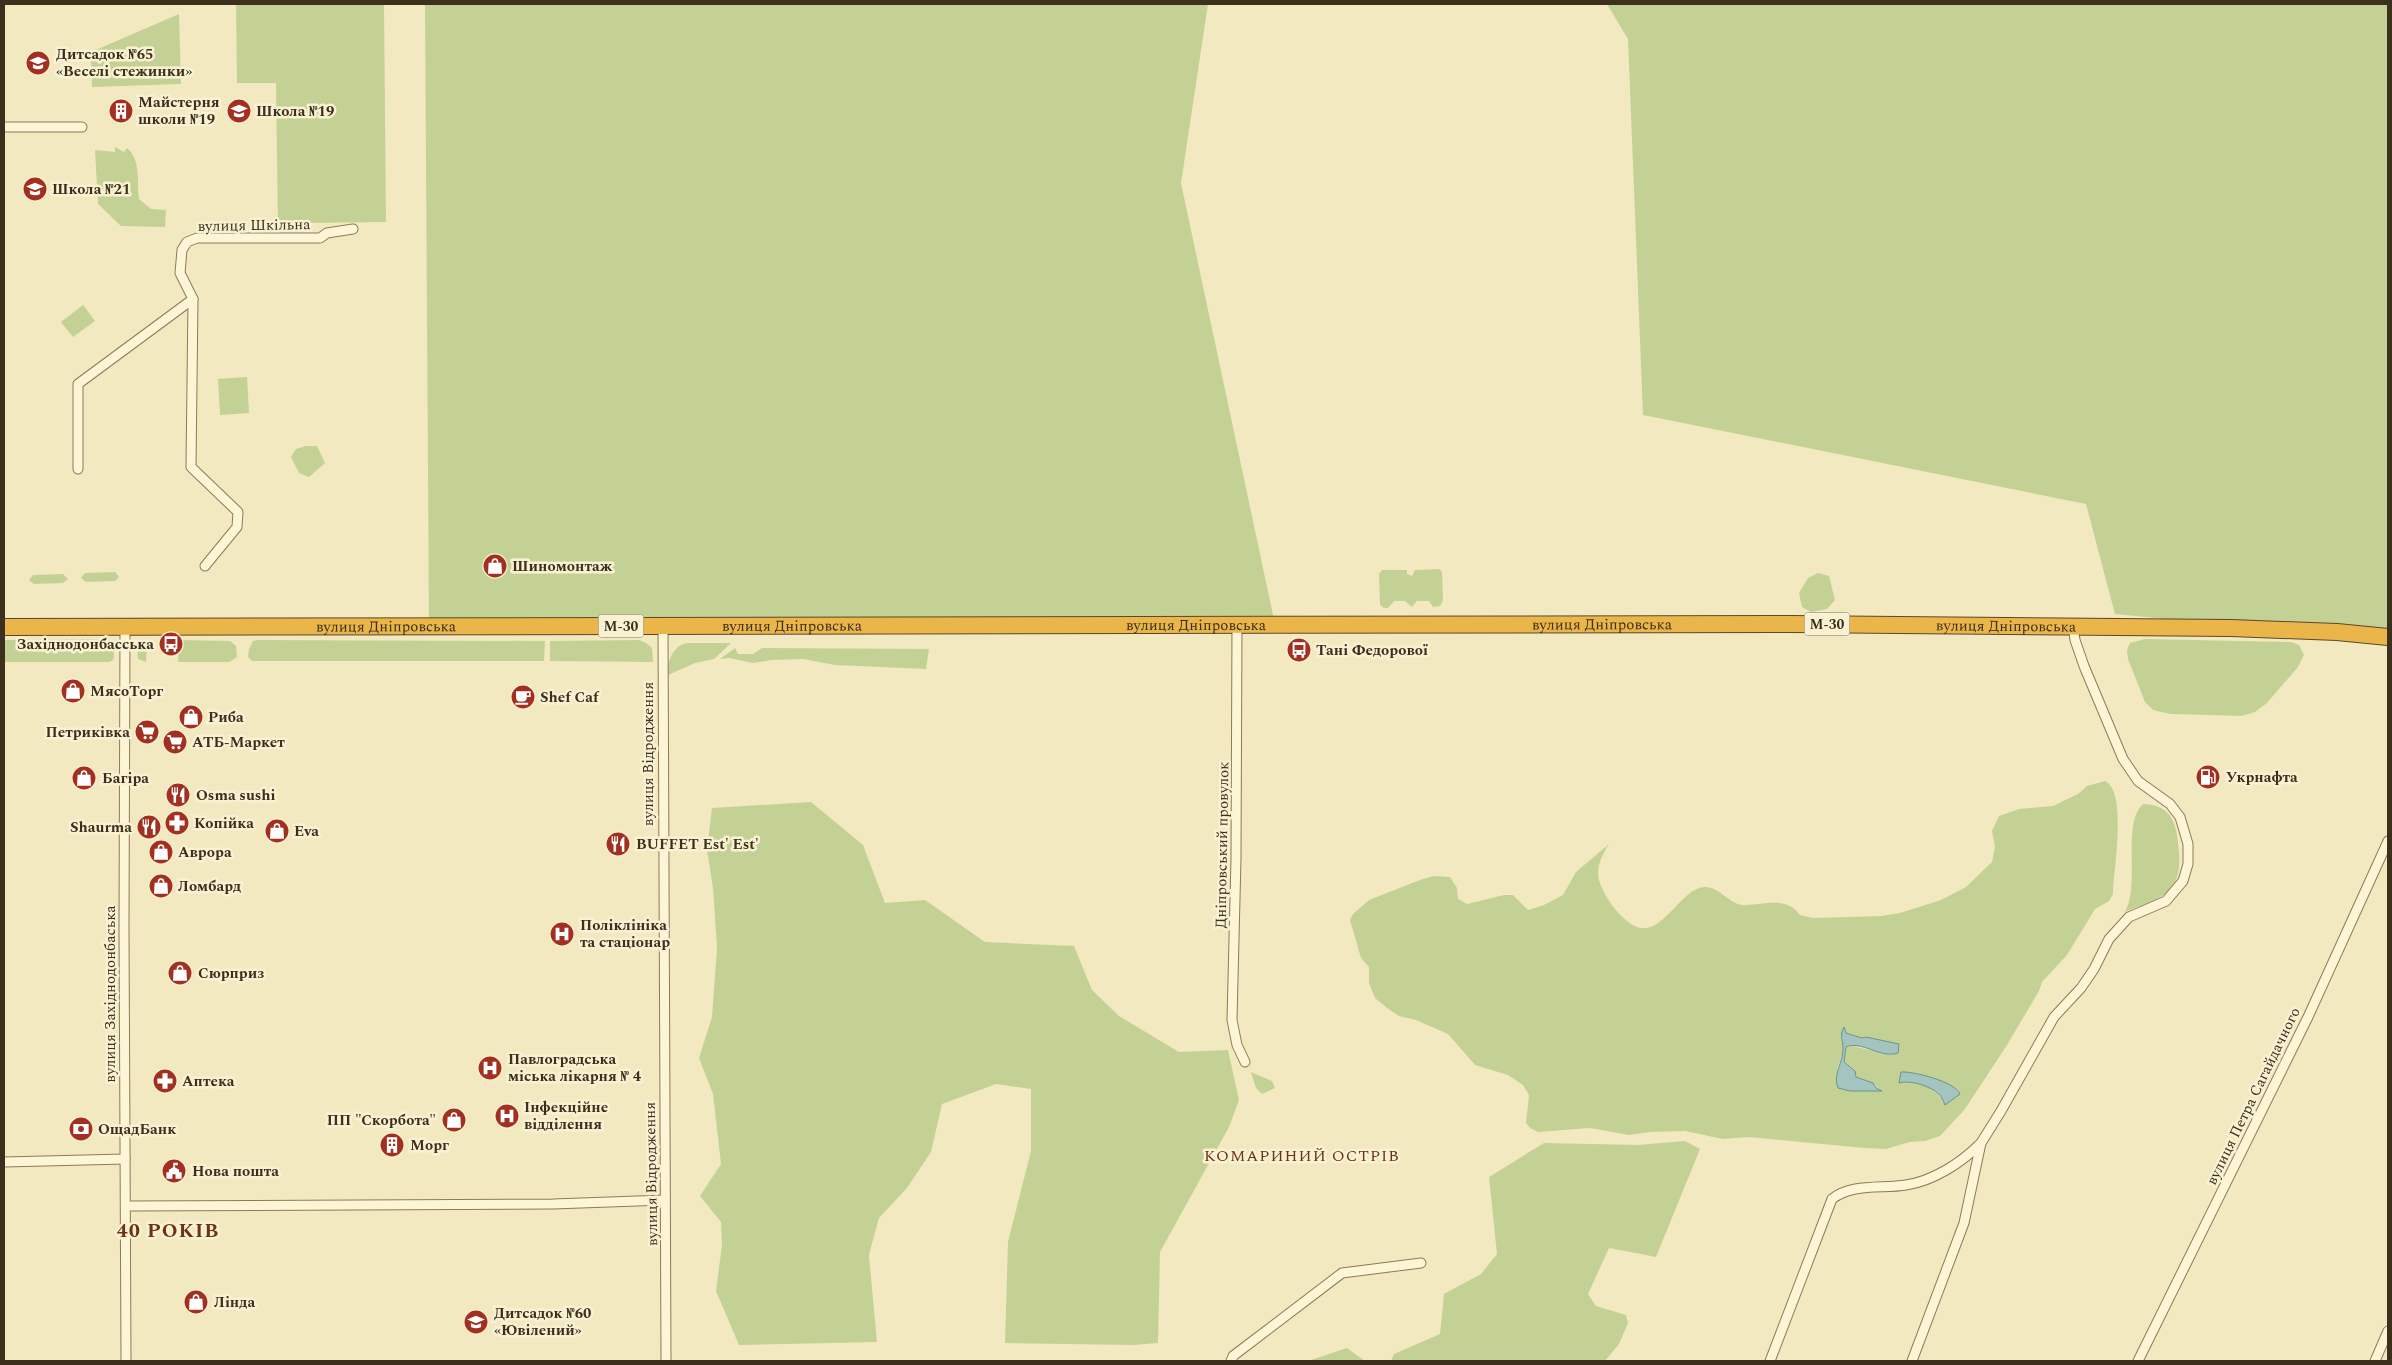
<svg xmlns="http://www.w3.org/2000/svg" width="2392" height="1365" viewBox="0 0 2392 1365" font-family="Spectral,serif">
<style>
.green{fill:#c3d294;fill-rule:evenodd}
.water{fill:#a4c4bf;stroke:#6a948e}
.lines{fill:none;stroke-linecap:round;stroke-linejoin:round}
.street-casing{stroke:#8e7a57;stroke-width:11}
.highway-casing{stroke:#5b472b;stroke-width:18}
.street{stroke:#fcf5d6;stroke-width:9}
.highway{stroke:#eab64a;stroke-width:16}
.labels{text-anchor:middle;stroke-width:5;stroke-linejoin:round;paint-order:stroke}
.shield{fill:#f9f2d2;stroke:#756a53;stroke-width:1}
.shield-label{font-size:14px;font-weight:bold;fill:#3c2f1c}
.poi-label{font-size:15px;font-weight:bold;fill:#3c2f1c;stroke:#f9f2d2;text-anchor:start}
.street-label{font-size:15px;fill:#3c2f1c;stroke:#f9f2d2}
.neighbourhood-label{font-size:16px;letter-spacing:1px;fill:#6d3317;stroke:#f9f2d2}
.district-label{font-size:20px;font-weight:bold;letter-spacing:1px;fill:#6d3317;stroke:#f9f2d2}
</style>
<rect width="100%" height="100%" fill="#f2e9c1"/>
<g class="green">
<path d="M 236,4 L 384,4 L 386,222 L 303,223 L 302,229 L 278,229 L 276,83 L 237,83 Z"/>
<path d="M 425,4 L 1208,4 L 1181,183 L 1276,629 L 429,629 Z"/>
<path d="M 1607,4 L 2388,4 L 2388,641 L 2115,614 L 2086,504 L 1643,415 L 1628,39 Z"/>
<path d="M 179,14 L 181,84 L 92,87 L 91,52 Z"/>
<path d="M 115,147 L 124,152 L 127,148 C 141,159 137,183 139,199 L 151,209 L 166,210 L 165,227 L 121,226 L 98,204 L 95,150 L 115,152 Z"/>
<path d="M 83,305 L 95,321 L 73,337 L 61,322 Z"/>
<path d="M 247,377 L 249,413 L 220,415 L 218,379 Z"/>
<path d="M 306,446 L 317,446 L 325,463 L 309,477 L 299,473 L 291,457 L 296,449 Z"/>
<path d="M 1439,569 L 1442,572 L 1443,600 L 1440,606 L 1433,607 L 1429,601 L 1417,601 L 1412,607 L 1405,601 L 1394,601 L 1388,608 L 1384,608 L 1380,605 L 1379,574 L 1382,570 L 1407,570 L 1407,574 L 1412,576 L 1415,570 Z"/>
<path d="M 115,572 L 119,577 L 115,581 L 86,582 L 81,578 L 85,573 Z"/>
<path d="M 1818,573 L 1829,576 L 1835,600 L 1827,609 L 1811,612 L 1802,607 L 1799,593 L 1808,578 Z"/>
<path d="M 63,574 L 68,579 L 63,583 L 34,584 L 29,580 L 33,575 Z"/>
<path d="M 103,639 C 112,642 116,651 113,660 L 109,662 L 4,662 L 4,640 Z"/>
<path d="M 2145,639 L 2291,642 L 2299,645 L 2304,655 L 2298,667 L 2267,703 L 2255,712 L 2242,716 L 2170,714 L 2153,710 L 2145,702 L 2128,659 L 2127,650 L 2130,643 Z"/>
<path d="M 147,640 L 146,662 L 138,659 C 136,651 140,644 147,640 Z"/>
<path d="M 179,640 L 230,641 L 236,646 L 237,657 L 229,662 L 178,662 Z"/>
<path d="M 257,640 L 545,641 L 544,661 L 252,661 L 248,657 L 249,649 L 253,641 Z"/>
<path d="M 639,640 L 646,643 L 652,648 L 653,662 L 550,661 L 550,641 Z"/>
<path d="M 688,643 L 731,643 L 714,659 L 695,663 L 666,676 C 668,662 672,645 688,643 Z"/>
<path d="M 735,648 L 738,654 L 753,654 L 762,648 L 929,649 L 926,669 L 835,665 L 803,659 L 772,660 L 753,663 L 729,658 L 720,659 Z"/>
<path d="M 2105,781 C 2128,792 2113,872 2113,894 L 2109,901 L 2095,909 L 2067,955 L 2042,982 L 2039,991 L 2007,1045 L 1965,1109 L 1940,1136 L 1925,1141 L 1910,1142 L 1886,1149 L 1864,1148 L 1749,1137 L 1723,1139 L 1685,1131 L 1650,1132 L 1629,1135 L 1590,1128 L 1538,1132 L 1530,1128 L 1526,1123 L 1529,1095 L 1523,1085 L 1508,1075 L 1475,1065 L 1448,1034 L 1416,1020 L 1399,1016 L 1387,1008 L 1375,998 L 1369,983 L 1369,967 L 1361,958 L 1350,920 L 1353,914 L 1369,900 L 1420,880 L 1433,876 L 1450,877 L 1457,888 L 1458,899 L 1467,904 L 1504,895 L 1513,895 L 1528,910 L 1544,905 L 1563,895 L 1576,872 L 1609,844 C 1601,857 1594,870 1601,886 C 1607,899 1615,911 1626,920 C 1659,950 1677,888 1705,887 C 1720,887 1729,904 1743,905 C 1764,906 1785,895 1800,915 L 1813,918 L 1881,916 L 1900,913 L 1941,900 L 1966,887 L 1992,862 L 1995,847 L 1992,831 L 1999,816 L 2019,809 L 2053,806 L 2078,794 L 2087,786 ZM 1849,1033 L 1862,1039 L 1866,1037 L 1895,1044 L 1895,1054 L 1890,1055 L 1853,1046 L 1846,1047 L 1844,1062 L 1851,1067 L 1856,1077 L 1873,1083 L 1881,1091 L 1843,1090 L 1837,1070 ZM 1932,1078 L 1957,1089 L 1959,1091 L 1951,1100 L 1943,1103 C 1940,1088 1917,1083 1903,1081 Z"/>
<path d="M 811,802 L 863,845 L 885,903 L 925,900 L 985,942 L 1074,946 L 1092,990 L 1119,1016 L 1179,1052 L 1228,1050 L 1239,1100 L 1229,1127 L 1160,1252 L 1158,1343 L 1133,1345 L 1005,1343 L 1008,1242 L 1031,1151 L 1031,1089 L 996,1084 L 942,1104 L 931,1152 L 907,1188 L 879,1218 L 870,1251 L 869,1256 L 877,1342 L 739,1345 L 716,1291 L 722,1245 L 721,1222 L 700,1196 L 721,1164 L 713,1094 L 699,1058 L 712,1017 L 717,948 L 713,888 L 707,850 L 712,808 Z"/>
<path d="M 2143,804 C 2175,805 2177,828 2179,853 C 2180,864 2179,878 2172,887 C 2161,901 2140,905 2125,912 C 2141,885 2121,824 2143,804 Z"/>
<path d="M 1251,1072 L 1272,1081 L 1275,1088 L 1262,1094 L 1256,1088 Z"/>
<path d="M 1685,1141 L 1700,1149 L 1656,1257 L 1609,1248 L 1588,1294 L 1596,1306 L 1626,1315 L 1628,1323 L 1619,1344 L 1605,1361 L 1391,1361 L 1394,1354 L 1440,1334 L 1444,1294 L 1481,1274 L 1497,1254 L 1489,1177 L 1544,1143 L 1638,1145 Z"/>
<path d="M 1347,1348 L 1365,1361 L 1308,1361 Z"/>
</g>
<g class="water">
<path d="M 1844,1027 L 1846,1033 L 1862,1038 L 1866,1037 L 1899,1044 L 1898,1053 C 1881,1059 1861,1040 1846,1047 L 1844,1062 L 1855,1071 L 1856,1077 L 1873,1083 L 1876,1088 L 1882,1091 L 1850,1091 L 1838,1088 C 1832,1074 1844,1062 1843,1047 C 1843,1039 1839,1036 1844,1027 Z"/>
<path d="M 1901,1072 C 1913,1071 1956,1082 1960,1094 L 1945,1105 C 1943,1101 1942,1097 1939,1094 C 1932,1087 1909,1079 1899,1083 Z"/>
</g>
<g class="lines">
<defs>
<g id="street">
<path d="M 4,127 L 82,127"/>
<path d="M 78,469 L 78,384 L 193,299"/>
<path d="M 205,566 L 237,527 L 238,512 L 191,467 L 193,299 L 180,273 L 182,250 L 187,242 L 197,238 L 320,238 L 327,233 L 353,229"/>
<path d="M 1237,625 L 1236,858 L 1232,1020 L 1237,1045 L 1245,1062"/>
<path d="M 125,626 L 124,928 L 126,1361"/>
<path d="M 663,626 L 666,1361"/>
<path d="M 4,1162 L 125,1159"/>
<path d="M 126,1206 L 553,1204 L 665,1200"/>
<path d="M 1231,1361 L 1233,1356 L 1342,1273 L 1421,1263"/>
<path d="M 1770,1361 L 1832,1199 C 1852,1183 1882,1189 1906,1185 C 1933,1181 1961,1163 1980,1144"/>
<path d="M 1912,1361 L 1964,1223 L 1981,1143 L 2001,1111 L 2054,1017 L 2081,988 L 2094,969 L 2109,939 L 2129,917 L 2166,901 L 2183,881 L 2188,864 L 2188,844 L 2180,817 L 2170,804 L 2138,781 L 2123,759 L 2084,666 L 2075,640 L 2073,625"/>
<path d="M 2138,1361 L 2308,1017 L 2388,841"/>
<path d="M 2375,1361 L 2388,1331"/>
</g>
<g id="highway">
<path id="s1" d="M 4,627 L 1791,624 L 2231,628 L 2337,632 L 2388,637"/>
</g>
</defs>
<use href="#street" class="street-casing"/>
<use href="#highway" class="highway-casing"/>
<use href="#street" class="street"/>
<use href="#highway" class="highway"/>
</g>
<defs>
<symbol id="school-disc" viewBox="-11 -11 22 22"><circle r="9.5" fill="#a32f20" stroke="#f9f2d2"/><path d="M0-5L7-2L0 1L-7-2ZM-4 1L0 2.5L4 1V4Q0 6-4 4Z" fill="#fff"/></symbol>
<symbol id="building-disc" viewBox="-11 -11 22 22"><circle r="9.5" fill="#a32f20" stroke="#f9f2d2"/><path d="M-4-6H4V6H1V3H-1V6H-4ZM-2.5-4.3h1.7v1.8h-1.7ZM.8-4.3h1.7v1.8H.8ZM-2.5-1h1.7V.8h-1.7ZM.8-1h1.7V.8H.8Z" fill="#fff"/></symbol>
<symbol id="shop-disc" viewBox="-11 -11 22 22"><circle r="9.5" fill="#a32f20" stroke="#f9f2d2"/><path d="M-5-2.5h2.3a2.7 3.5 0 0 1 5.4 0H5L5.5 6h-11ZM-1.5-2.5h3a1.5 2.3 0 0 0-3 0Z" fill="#fff"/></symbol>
<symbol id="bus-disc" viewBox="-11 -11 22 22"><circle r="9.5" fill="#a32f20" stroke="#f9f2d2"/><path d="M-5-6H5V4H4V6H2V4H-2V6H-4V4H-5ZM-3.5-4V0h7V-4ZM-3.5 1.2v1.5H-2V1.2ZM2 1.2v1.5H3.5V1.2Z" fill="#fff"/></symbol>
<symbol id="cafe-disc" viewBox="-11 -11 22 22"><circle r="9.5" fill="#a32f20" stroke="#f9f2d2"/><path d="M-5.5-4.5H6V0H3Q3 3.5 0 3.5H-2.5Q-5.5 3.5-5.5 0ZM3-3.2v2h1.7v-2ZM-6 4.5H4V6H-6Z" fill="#fff"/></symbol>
<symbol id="supermarket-disc" viewBox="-11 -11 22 22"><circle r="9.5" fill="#a32f20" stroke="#f9f2d2"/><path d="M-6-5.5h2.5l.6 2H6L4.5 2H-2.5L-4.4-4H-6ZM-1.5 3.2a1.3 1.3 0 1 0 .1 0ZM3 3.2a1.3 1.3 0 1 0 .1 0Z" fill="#fff"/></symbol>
<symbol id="fuel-disc" viewBox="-11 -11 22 22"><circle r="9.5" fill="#a32f20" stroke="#f9f2d2"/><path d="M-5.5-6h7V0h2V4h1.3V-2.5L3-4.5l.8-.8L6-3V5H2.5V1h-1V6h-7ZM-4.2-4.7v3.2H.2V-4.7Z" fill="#fff"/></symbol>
<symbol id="restaurant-disc" viewBox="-11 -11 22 22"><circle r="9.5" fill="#a32f20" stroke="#f9f2d2"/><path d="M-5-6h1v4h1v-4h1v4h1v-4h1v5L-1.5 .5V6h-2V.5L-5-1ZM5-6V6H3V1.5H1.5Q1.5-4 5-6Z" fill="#fff"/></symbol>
<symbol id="pharmacy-disc" viewBox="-11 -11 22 22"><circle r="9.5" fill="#a32f20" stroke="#f9f2d2"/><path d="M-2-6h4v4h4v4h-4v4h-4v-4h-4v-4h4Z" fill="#fff"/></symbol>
<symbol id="hospital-disc" viewBox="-11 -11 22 22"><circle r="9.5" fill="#a32f20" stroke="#f9f2d2"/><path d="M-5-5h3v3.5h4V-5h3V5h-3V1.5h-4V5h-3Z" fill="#fff"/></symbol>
<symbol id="bank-disc" viewBox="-11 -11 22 22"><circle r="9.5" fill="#a32f20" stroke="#f9f2d2"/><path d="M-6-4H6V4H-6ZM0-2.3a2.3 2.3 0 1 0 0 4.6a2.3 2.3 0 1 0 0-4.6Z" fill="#fff"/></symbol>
<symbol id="civic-disc" viewBox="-11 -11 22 22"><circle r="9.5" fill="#a32f20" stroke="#f9f2d2"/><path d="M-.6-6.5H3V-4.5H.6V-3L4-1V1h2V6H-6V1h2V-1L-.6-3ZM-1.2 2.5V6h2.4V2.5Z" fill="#fff"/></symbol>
</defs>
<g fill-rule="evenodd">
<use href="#school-disc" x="24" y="49" width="28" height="28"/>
<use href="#building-disc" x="107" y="97" width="28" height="28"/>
<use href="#school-disc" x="225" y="97" width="28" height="28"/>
<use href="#school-disc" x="21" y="175" width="28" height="28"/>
<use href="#shop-disc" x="481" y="552" width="28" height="28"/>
<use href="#bus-disc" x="157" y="630" width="28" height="28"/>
<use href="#bus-disc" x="1285" y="636" width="28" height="28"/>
<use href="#shop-disc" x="59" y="677" width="28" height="28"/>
<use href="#cafe-disc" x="509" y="683" width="28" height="28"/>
<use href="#shop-disc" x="177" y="703" width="28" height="28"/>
<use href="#supermarket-disc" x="133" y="718" width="28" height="28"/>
<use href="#supermarket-disc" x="161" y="728" width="28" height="28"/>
<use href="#fuel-disc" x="2194" y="763" width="28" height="28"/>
<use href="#shop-disc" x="70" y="764" width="28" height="28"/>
<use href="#restaurant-disc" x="164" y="781" width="28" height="28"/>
<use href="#pharmacy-disc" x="163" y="809" width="28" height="28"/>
<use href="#restaurant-disc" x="135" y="813" width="28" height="28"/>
<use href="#shop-disc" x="263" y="817" width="28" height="28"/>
<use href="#restaurant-disc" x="604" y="830" width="28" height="28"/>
<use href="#shop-disc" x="147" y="838" width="28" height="28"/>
<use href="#shop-disc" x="147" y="872" width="28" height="28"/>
<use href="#hospital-disc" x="548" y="920" width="28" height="28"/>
<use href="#shop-disc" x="166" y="959" width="28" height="28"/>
<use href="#hospital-disc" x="476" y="1054" width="28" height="28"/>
<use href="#pharmacy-disc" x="151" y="1067" width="28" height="28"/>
<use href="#hospital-disc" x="493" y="1102" width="28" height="28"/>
<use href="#shop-disc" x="440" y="1106" width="28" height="28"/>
<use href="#bank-disc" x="67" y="1115" width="28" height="28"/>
<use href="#building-disc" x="378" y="1131" width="28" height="28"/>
<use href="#civic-disc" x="160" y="1157" width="28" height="28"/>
<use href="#shop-disc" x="182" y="1288" width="28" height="28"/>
<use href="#school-disc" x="462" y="1308" width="28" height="28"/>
</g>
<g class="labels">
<g class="shield">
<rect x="1804.5" y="612.5" width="45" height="23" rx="4"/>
<rect x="598.5" y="614.5" width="45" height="23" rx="4"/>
</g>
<g class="shield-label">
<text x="1827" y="629">М-30</text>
<text x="621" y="631">М-30</text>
</g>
<g class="poi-label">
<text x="56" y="59">Дитсадок №65<tspan x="56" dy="17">«Веселі стежинки»</tspan></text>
<text x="138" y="107">Майстерня<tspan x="138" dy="17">школи №19</tspan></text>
<text x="256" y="116">Школа №19</text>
<text x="52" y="194">Школа №21</text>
<text x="512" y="571">Шиномонтаж</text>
<text x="154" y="649" text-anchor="end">Західнодонбасська</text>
<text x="1316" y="655">Тані Федорової</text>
<text x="90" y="696">МясоТорг</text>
<text x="540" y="702">Shef Caf</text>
<text x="208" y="722">Риба</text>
<text x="130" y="737" text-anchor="end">Петриківка</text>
<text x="192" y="747">АТБ-Маркет</text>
<text x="2226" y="782">Укрнафта</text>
<text x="102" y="783">Багiра</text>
<text x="196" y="800">Osma sushi</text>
<text x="194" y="828">Копiйка</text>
<text x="132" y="832" text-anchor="end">Shaurma</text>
<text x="294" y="836">Eva</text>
<text x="636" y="849">BUFFET Est' Est'</text>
<text x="178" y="857">Аврора</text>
<text x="178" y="891">Ломбард</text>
<text x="580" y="930">Поліклініка<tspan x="580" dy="17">та стаціонар</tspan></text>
<text x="198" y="978">Сюрприз</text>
<text x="508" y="1064">Павлоградська<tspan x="508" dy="17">міська лікарня № 4</tspan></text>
<text x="182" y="1086">Аптека</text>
<text x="524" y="1112">Інфекційне<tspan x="524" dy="17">відділення</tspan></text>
<text x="436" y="1125" text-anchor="end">ПП "Скорбота"</text>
<text x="98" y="1134">ОщадБанк</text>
<text x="410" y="1150">Морг</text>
<text x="192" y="1176">Нова пошта</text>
<text x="214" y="1307">Лінда</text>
<text x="494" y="1318">Дитсадок №60<tspan x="494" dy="17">«Ювілений»</tspan></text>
</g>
<g class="street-label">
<text transform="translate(254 225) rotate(-1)" y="5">вулиця Шкільна</text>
<text dy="5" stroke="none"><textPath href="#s1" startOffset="1598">вулиця Дніпровська</textPath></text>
<text dy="5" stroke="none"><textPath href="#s1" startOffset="1192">вулиця Дніпровська</textPath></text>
<text dy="5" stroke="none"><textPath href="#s1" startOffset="2002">вулиця Дніпровська</textPath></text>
<text dy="5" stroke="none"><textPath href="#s1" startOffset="382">вулиця Дніпровська</textPath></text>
<text dy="5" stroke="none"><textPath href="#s1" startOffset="788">вулиця Дніпровська</textPath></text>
<text transform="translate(648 754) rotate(-90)" y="5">вулиця Відродження</text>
<text transform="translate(1222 845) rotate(-89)" y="5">Дніпровський провулок</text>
<text transform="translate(110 994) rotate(-90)" y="5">вулиця Західнодонбаська</text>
<text transform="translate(2253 1096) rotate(-64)" y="5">вулиця Петра Сагайдачного</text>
<text transform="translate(651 1174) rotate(-91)" y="5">вулиця Відродження</text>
</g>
<g class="neighbourhood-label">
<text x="1302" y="1161">КОМАРИНИЙ ОСТРІВ</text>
</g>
<g class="district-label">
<text x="168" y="1237">40 РОКІВ</text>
</g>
</g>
<rect width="2392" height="1365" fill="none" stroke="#3c2f1c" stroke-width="10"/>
</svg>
